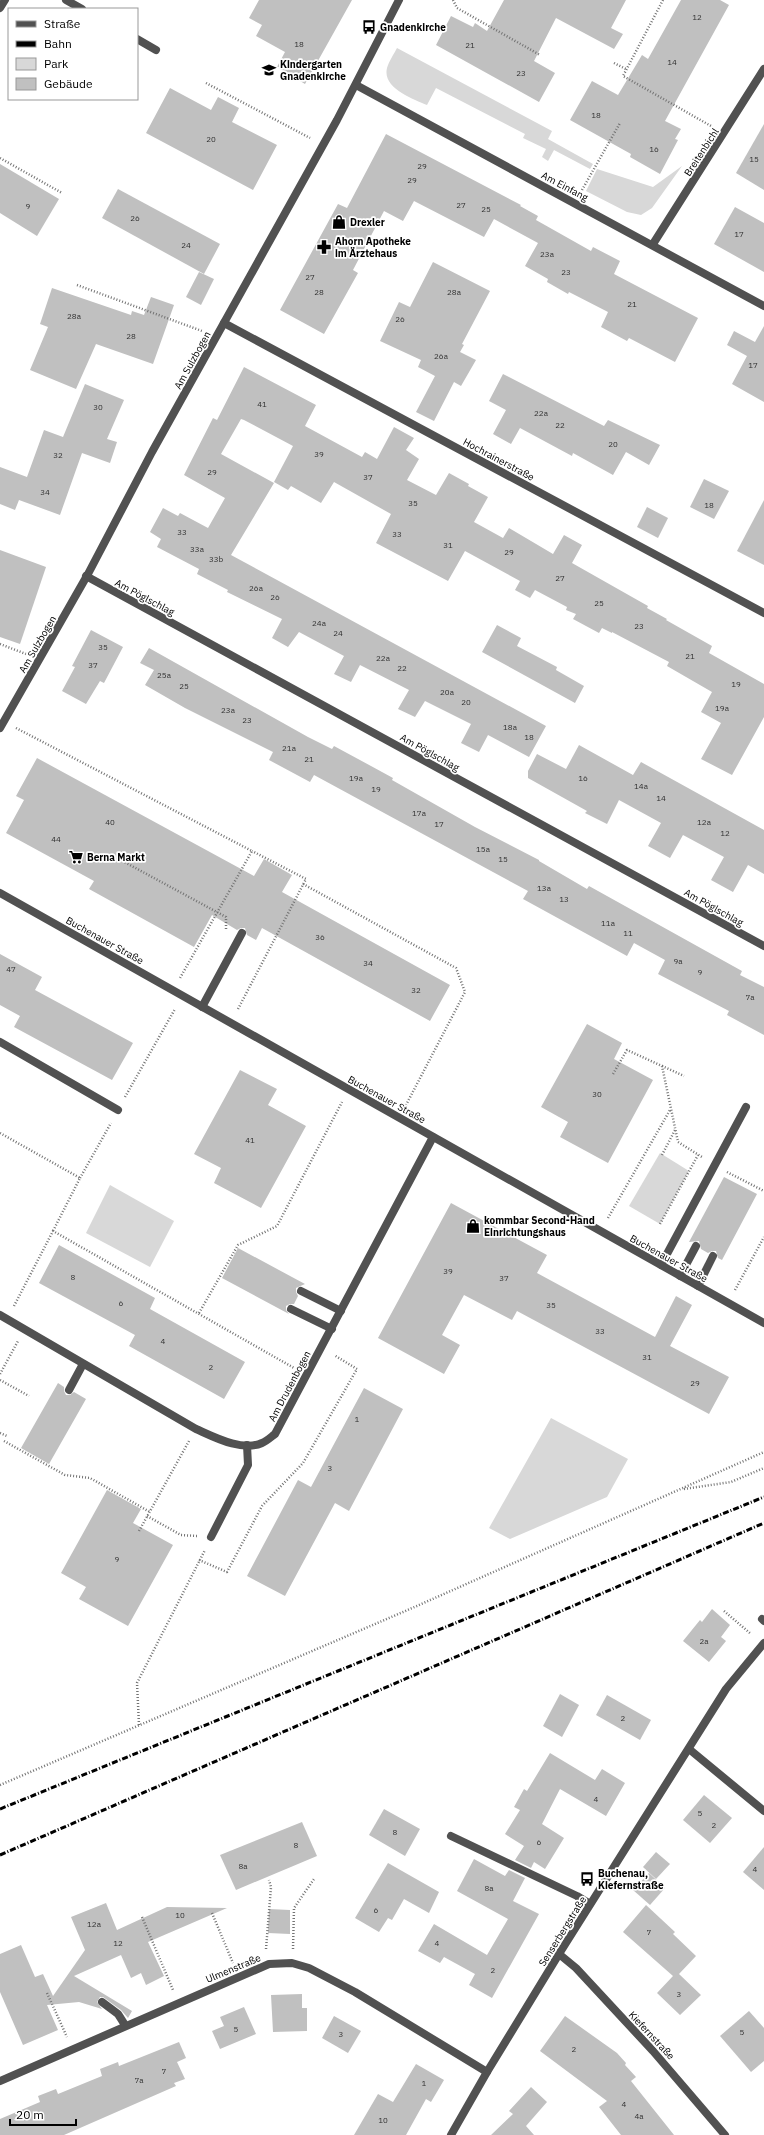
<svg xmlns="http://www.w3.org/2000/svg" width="764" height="2135" viewBox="0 0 764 2135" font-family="'IBM Plex Sans',sans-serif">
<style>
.green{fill:#d8d8d8}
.building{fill:#c0c0c0}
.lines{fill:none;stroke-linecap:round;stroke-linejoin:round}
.path{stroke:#737373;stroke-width:2.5;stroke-dasharray:1 2;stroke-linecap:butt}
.service{stroke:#515151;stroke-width:8}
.minor{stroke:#515151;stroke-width:8}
.rail{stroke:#000;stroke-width:3;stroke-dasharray:6 2 1 2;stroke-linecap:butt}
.labels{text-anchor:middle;stroke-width:3.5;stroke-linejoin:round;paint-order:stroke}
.number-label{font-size:8px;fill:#303030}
.poi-label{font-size:10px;font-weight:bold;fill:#000;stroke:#fff;text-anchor:start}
.street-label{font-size:10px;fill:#000;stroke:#fff}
</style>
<rect width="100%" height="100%" fill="#fff"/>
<g class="green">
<path d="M 397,48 L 552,131 L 548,139 L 593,164 L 590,169 L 554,150 L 548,161 L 542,157 L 546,149 L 523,138 L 525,134 L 436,88 L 427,105 C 413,99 382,88 387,68 C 389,61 394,54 397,48 Z"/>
<path d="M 682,166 L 652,208 L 641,215 L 627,212 L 586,191 L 597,169 L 653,187 Z"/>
<path d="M 660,1153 L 689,1171 L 660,1224 L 629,1206 Z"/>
<path d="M 110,1185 L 174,1221 L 150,1267 L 86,1233 Z"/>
<path d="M 551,1418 L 628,1459 L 607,1497 L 510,1539 L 489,1528 Z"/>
</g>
<g class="building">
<path d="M 259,0 L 352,0 L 305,84 L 277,67 L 285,52 L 256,36 L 262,25 L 249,18 Z"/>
<path d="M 504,0 L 626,0 L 611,28 L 623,34 L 614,49 L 556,18 L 534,61 L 555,73 L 539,102 L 436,45 L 451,16 L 473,27 L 475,23 L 487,31 Z"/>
<path d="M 681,0 L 720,0 L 729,5 L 665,121 L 681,129 L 675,139 L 678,140 L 660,174 L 630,157 L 631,154 L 570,120 L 592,81 L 618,95 L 642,55 L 648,59 Z"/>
<path d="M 170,88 L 211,110 L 218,97 L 239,108 L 232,122 L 277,145 L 253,190 L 146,133 Z"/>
<path d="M 764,124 L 764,190 L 736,173 Z"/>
<path d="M 386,134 L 521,205 L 520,206 L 538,216 L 536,220 L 591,251 L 593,247 L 620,261 L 614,274 L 698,318 L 675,362 L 629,338 L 627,341 L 601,327 L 608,312 L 569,292 L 568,294 L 547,282 L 548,279 L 525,266 L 538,243 L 494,219 L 484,237 L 414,201 L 403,221 L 384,211 L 353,270 L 358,273 L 324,334 L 280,310 L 338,204 L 347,208 Z"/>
<path d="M 0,164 L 59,199 L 37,236 L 0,213 Z"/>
<path d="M 118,189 L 220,244 L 204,274 L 102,218 Z"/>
<path d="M 735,207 L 764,223 L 764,272 L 714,244 Z"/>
<path d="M 433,262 L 490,291 L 462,344 L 464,345 L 460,352 L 476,360 L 461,386 L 454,382 L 434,421 L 416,412 L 435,376 L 418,367 L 421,360 L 380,341 L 399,302 L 410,307 Z"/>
<path d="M 199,272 L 214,279 L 201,305 L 186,297 Z"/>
<path d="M 52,288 L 131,315 L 132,311 L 144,315 L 151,297 L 174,305 L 153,364 L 96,344 L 76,389 L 30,370 L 48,327 L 40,324 Z"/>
<path d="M 764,326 L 764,402 L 732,384 L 747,356 L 727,345 L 734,331 L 755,342 Z"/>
<path d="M 244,367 L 316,405 L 305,426 L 362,457 L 365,452 L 377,459 L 394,427 L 414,438 L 406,450 L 419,459 L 407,480 L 436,495 L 449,473 L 469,484 L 468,486 L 488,497 L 474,522 L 503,538 L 509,528 L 553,554 L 564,535 L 582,545 L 572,563 L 648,606 L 647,608 L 667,619 L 666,620 L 712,646 L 709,653 L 764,684 L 764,717 L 732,775 L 701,759 L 721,723 L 701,712 L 712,692 L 667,666 L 669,662 L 612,632 L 612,633 L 602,628 L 599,633 L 573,619 L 576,614 L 566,610 L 567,607 L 535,590 L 530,598 L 515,590 L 520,581 L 465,551 L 448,581 L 376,543 L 391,514 L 334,482 L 321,503 L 291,486 L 288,490 L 274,482 L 293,446 L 244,420 L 241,419 L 221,454 L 274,483 L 231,555 L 546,726 L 529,757 L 488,735 L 479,752 L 461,743 L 471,724 L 425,701 L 415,717 L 398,709 L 409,690 L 360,665 L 351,682 L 334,674 L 344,656 L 299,632 L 288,647 L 272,638 L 282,619 L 227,592 L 228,590 L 197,574 L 199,569 L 157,547 L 161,539 L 150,532 L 163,508 L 178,516 L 180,513 L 208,528 L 225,498 L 184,475 L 213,418 L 217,420 Z"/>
<path d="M 503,374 L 604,426 L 608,420 L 660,445 L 649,465 L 626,452 L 613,475 L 573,453 L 572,456 L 520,428 L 511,444 L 493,434 L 506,410 L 489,401 Z"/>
<path d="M 85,384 L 124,400 L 107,439 L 117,442 L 110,463 L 82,453 L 60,515 L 19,500 L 15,510 L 0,504 L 0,467 L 27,477 L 44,430 L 63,437 Z"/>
<path d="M 704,479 L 729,491 L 714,519 L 690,507 Z"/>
<path d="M 764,500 L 764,565 L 737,551 Z"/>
<path d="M 647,507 L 668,518 L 658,538 L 637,527 Z"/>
<path d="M 0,550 L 46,567 L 20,644 L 0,637 Z"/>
<path d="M 497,625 L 521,638 L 517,646 L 557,667 L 556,670 L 584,686 L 575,703 L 482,652 Z"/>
<path d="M 91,630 L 123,647 L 104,683 L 100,681 L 86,704 L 62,691 L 75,667 L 72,666 Z"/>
<path d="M 149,648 L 308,737 L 332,749 L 334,746 L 371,766 L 393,778 L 392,780 L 475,827 L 539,860 L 539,861 L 587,889 L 589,886 L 742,971 L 740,975 L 764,987 L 764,1035 L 727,1015 L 729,1011 L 658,974 L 665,960 L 634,943 L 627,956 L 523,899 L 528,891 L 314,775 L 310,782 L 269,760 L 273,752 L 185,708 L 145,685 L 154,670 L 140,663 Z"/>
<path d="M 579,745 L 633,775 L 641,762 L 764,830 L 764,874 L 748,865 L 733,892 L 711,880 L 724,857 L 683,835 L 670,858 L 648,846 L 661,823 L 619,800 L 607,824 L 585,813 L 587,811 L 528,778 L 528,771 L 537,754 L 566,769 Z"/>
<path d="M 37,758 L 254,876 L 264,859 L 292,875 L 282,892 L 450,985 L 430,1021 L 262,928 L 256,940 L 247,935 L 245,928 L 241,928 L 237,930 L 212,915 L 194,947 L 89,889 L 94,881 L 6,833 L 24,800 L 16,796 Z"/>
<path d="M 0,954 L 42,977 L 35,990 L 133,1043 L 112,1080 L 14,1027 L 20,1016 L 0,1005 Z"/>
<path d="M 587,1024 L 622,1043 L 614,1059 L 653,1080 L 608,1163 L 560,1137 L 568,1122 L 541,1107 Z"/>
<path d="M 240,1070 L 277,1089 L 268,1105 L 306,1126 L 261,1208 L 214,1183 L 221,1168 L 194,1154 Z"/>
<path d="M 724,1177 L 757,1194 L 722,1260 L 718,1258 L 716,1251 L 712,1251 L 708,1253 L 701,1249 L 699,1241 L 689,1242 Z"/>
<path d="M 451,1203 L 547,1255 L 537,1273 L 655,1337 L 676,1296 L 692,1305 L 670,1346 L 729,1377 L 709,1414 L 517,1311 L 512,1320 L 464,1295 L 442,1335 L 460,1345 L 444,1374 L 378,1338 Z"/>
<path d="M 59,1245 L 155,1298 L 150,1309 L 245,1362 L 224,1399 L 129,1346 L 135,1335 L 39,1283 Z"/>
<path d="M 238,1248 L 305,1284 L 296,1288 L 296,1292 L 298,1296 L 294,1304 L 290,1304 L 286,1306 L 286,1310 L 289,1314 L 222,1278 Z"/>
<path d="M 58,1383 L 64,1387 L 64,1391 L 66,1395 L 70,1395 L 74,1392 L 86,1399 L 49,1464 L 21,1448 Z"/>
<path d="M 364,1388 L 403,1409 L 349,1511 L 335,1503 L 285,1596 L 247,1576 L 298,1480 L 311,1487 Z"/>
<path d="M 107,1490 L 141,1509 L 133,1523 L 173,1545 L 128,1626 L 79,1599 L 86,1587 L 61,1573 Z"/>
<path d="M 712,1609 L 730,1625 L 721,1637 L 726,1641 L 709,1662 L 683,1641 L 700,1620 L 702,1622 Z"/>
<path d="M 560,1694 L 579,1705 L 562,1737 L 543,1726 Z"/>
<path d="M 607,1695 L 651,1720 L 640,1740 L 596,1715 Z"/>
<path d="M 550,1753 L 595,1780 L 602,1769 L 625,1783 L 606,1816 L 560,1789 L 542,1824 L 564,1838 L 545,1869 L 534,1862 L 531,1868 L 515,1860 L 524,1846 L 505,1834 L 520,1810 L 514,1807 L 524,1789 L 527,1791 Z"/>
<path d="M 704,1795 L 732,1818 L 710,1843 L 683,1820 Z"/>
<path d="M 384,1809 L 420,1829 L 405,1856 L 369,1835 Z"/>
<path d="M 302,1822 L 317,1856 L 236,1890 L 220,1855 Z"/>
<path d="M 764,1847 L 764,1890 L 743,1872 Z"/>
<path d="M 656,1852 L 670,1864 L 656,1879 L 643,1867 Z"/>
<path d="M 474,1859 L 505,1876 L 509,1870 L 525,1878 L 513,1901 L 539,1914 L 492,1998 L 469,1985 L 475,1974 L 444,1957 L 440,1963 L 418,1951 L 434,1924 L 487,1955 L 508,1919 L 457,1891 Z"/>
<path d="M 388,1863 L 439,1892 L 429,1913 L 404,1899 L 392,1920 L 388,1918 L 379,1932 L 355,1918 Z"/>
<path d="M 649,1873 L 665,1888 L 650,1905 L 633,1890 Z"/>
<path d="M 106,1903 L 117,1930 L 167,1907 L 227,1908 L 148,1942 L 164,1976 L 146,1985 L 141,1973 L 131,1978 L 121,1955 L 74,1976 L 132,2011 L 128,2018 L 121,2010 L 103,1997 L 100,1997 L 97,2002 L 102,2009 L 79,2002 L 47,2005 L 58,2030 L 23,2045 L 0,1992 L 0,1954 L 21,1945 L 35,1977 L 43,1974 L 53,1996 L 85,1950 L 71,1917 Z"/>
<path d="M 646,1905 L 675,1932 L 673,1934 L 696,1956 L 679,1974 L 701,1995 L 680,2015 L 657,1993 L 673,1976 L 623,1932 Z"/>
<path d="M 269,1909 L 290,1910 L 290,1934 L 268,1933 Z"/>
<path d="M 302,1994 L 302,2008 L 307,2008 L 307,2031 L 273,2032 L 271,1995 Z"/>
<path d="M 244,2007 L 256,2034 L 220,2049 L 212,2031 L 224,2026 L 220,2017 Z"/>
<path d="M 749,2011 L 764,2028 L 764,2061 L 751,2072 L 720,2036 Z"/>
<path d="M 334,2016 L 361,2031 L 348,2053 L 322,2038 Z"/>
<path d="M 565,2016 L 617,2053 L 626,2063 L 625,2065 L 636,2077 L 631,2081 L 674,2135 L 621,2135 L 599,2107 L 607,2101 L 540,2051 Z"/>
<path d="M 179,2042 L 186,2058 L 177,2062 L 185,2079 L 174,2083 L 176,2086 L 64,2135 L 0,2135 L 0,2119 L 40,2102 L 38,2096 L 56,2089 L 58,2094 L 102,2076 L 100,2069 L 118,2062 L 119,2066 Z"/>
<path d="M 416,2064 L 444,2080 L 431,2102 L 426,2099 L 406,2135 L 354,2135 L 378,2094 L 393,2102 Z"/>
<path d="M 531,2087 L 547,2102 L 526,2126 L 534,2135 L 491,2135 L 513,2114 L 509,2111 Z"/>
</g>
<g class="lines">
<g class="path">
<path d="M 453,0 L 457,8 L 540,55"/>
<path d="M 663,0 L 623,76 L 711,126"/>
<path d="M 614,63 L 626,69"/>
<path d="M 206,83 L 310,138"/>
<path d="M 0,158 L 62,193"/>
<path d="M 582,190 L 620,123"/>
<path d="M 77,285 L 202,331"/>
<path d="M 0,644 L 26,654"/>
<path d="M 16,728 L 252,851 L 180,978"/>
<path d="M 117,858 L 226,917 L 226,929"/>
<path d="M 303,884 L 456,968 L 465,992 L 406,1105"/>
<path d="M 238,1009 L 306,879 L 252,851"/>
<path d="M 662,1066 L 684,1076"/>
<path d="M 613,1074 L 627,1050 L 662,1066 L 678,1142 L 702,1157"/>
<path d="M 125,1097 L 175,1009"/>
<path d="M 0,1133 L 80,1178 L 53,1231"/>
<path d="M 662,1155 L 675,1130"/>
<path d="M 727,1172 L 764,1191"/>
<path d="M 80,1178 L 111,1123"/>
<path d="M 608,1218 L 670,1110"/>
<path d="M 660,1224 L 698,1155"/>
<path d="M 735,1290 L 764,1237"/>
<path d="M 14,1306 L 53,1231 L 294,1368"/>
<path d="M 199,1313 L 238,1245 L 277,1226 L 342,1102"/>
<path d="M 0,1374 L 18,1341"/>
<path d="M 0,1380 L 29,1396"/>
<path d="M 0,1433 L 7,1436"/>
<path d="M 4,1441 L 65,1475 L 90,1478 L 150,1512"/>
<path d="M 684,1489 L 731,1482 L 764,1468"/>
<path d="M 147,1516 L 181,1535 L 197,1536"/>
<path d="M 139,1531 L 189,1441"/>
<path d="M 199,1560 L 227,1572 L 262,1506 L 303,1463 L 357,1369 L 334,1355"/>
<path d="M 724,1611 L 751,1634"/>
<path d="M 139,1725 L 137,1683 L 205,1550"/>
<path d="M 0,1785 L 410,1609 L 764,1452"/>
<path d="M 212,1913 L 233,1963"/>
<path d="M 142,1917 L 173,1990"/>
<path d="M 266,1949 L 271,1887 L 269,1880"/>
<path d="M 293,1949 L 294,1908 L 314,1879"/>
<path d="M 47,1993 L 67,2037"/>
</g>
<g class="service">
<path d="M 66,0 L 82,9"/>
<path d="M 137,39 L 156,50"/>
<path d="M 202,1007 L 242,933"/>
<path d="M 0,1042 L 118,1110"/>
<path d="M 661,1265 L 746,1107"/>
<path d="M 680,1276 L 696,1246"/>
<path d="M 698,1286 L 713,1256"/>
<path d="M 301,1291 L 341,1311"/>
<path d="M 291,1309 L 332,1329"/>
<path d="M 69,1390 L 83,1364"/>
<path d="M 211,1537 L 248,1465 L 247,1445"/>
<path d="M 762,1619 L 764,1621"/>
<path d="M 451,1836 L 577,1896 L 590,1904"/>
<path d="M 102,2002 L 118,2014 L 125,2025"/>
</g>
<g class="minor">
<path d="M 0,8 L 5,0"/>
<path d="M 356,85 L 764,306"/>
<path d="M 653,244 L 764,69"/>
<path d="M 224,323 L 764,613"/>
<path d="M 86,576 L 764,946"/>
<path d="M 0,728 L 88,574 L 152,452 L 337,120 L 399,0"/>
<path d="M 0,893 L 764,1323"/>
<path d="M 0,1315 L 196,1429 C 214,1437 242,1452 262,1443 C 267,1441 271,1437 275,1434 L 433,1137"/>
<path d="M 689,1749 L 764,1811"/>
<path d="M 559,1954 L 576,1968 L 653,2051 L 725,2135"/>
<path d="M 0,2081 L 269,1964 L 292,1963 L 309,1968 L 355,1992 L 487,2072"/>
<path d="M 451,2135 L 487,2072 L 559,1954 L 726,1689 L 764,1643"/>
</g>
<g class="rail">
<path d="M 0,1809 L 764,1497"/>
<path d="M 0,1855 L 764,1523"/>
</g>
</g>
<defs>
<symbol id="bus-bare" viewBox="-9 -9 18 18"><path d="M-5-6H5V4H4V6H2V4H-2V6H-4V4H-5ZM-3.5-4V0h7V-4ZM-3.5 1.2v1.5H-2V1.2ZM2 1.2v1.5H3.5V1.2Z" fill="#000" stroke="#fff" stroke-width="2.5" paint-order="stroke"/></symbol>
<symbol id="school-bare" viewBox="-9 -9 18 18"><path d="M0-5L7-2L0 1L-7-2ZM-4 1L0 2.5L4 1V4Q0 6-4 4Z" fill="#000" stroke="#fff" stroke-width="2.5" paint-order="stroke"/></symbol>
<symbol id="shop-bare" viewBox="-9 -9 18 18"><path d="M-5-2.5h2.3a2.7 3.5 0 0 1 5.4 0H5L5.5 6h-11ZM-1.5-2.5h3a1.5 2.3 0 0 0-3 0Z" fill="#000" stroke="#fff" stroke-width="2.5" paint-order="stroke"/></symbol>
<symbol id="pharmacy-bare" viewBox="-9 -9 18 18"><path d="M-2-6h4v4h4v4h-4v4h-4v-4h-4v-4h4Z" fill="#000" stroke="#fff" stroke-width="2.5" paint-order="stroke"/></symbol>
<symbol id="supermarket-bare" viewBox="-9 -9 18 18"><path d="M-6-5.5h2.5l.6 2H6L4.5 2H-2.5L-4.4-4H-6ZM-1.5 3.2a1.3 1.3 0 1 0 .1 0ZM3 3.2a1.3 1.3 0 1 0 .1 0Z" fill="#000" stroke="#fff" stroke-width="2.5" paint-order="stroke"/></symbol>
</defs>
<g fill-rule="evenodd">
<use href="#bus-bare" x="359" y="17" width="20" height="20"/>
<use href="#school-bare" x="259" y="60" width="20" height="20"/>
<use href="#shop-bare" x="329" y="212" width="20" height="20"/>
<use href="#pharmacy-bare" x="314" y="237" width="20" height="20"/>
<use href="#supermarket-bare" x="66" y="847" width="20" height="20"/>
<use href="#shop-bare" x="463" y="1216" width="20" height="20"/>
<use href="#bus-bare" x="577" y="1869" width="20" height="20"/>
</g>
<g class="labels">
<g class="number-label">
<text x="697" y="20">12</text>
<text x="299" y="47">18</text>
<text x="470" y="48">21</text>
<text x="672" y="65">14</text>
<text x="521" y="76">23</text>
<text x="596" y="118">18</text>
<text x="211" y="142">20</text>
<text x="654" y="152">16</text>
<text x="754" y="162">15</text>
<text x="422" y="169">29</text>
<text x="412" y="183">29</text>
<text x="461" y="208">27</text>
<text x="28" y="209">9</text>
<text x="486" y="212">25</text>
<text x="135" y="221">26</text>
<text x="739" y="237">17</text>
<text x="186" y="248">24</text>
<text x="547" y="257">23a</text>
<text x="566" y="275">23</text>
<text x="310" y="280">27</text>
<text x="319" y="295">28</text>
<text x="454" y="295">28a</text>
<text x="632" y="307">21</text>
<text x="74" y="319">28a</text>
<text x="400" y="322">26</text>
<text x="131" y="339">28</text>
<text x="441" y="359">26a</text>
<text x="753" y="368">17</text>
<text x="262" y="407">41</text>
<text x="98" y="410">30</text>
<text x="541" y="416">22a</text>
<text x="560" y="428">22</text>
<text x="613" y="447">20</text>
<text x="319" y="457">39</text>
<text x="58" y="458">32</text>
<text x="212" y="475">29</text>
<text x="368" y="480">37</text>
<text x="45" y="495">34</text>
<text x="413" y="506">35</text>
<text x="709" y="508">18</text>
<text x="182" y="535">33</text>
<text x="397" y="537">33</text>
<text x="448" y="548">31</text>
<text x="197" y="552">33a</text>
<text x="509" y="555">29</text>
<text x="216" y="562">33b</text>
<text x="560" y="581">27</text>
<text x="256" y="591">26a</text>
<text x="275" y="600">26</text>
<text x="599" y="606">25</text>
<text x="319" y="626">24a</text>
<text x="639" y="629">23</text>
<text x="338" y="636">24</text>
<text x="103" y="650">35</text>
<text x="690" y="659">21</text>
<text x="383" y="661">22a</text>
<text x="93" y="668">37</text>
<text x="402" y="671">22</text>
<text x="164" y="678">25a</text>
<text x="736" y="687">19</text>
<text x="184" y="689">25</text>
<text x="447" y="695">20a</text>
<text x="466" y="705">20</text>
<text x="722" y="711">19a</text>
<text x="228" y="713">23a</text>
<text x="247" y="723">23</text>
<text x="510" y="730">18a</text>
<text x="529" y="740">18</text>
<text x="289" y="751">21a</text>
<text x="309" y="762">21</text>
<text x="356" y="781">19a</text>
<text x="583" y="781">16</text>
<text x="641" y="789">14a</text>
<text x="376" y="792">19</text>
<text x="661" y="801">14</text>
<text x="419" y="816">17a</text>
<text x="110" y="825">40</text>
<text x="704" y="825">12a</text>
<text x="439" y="827">17</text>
<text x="725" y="836">12</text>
<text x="56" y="842">44</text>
<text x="483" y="852">15a</text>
<text x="503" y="862">15</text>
<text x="544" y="891">13a</text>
<text x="564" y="902">13</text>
<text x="608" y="926">11a</text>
<text x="628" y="936">11</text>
<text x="320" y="940">36</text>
<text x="678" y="964">9a</text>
<text x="368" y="966">34</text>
<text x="11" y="972">47</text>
<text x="700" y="975">9</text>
<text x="416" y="993">32</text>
<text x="750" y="1000">7a</text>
<text x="597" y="1097">30</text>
<text x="250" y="1143">41</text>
<text x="448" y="1274">39</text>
<text x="73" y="1280">8</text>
<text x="504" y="1281">37</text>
<text x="121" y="1306">6</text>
<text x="551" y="1308">35</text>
<text x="600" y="1334">33</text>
<text x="163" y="1344">4</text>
<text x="647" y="1360">31</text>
<text x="211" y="1370">2</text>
<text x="695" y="1386">29</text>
<text x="357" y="1422">1</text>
<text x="330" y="1471">3</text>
<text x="117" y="1562">9</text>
<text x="704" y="1644">2a</text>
<text x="623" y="1721">2</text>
<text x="596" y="1802">4</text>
<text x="700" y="1816">5</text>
<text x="714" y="1828">2</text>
<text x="395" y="1835">8</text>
<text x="539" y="1845">6</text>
<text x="296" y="1848">8</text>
<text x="243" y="1869">8a</text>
<text x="755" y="1872">4</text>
<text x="489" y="1891">8a</text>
<text x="376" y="1913">6</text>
<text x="180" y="1918">10</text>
<text x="94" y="1927">12a</text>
<text x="649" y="1935">7</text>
<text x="118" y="1946">12</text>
<text x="437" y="1946">4</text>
<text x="493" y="1973">2</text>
<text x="679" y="1997">3</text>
<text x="236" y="2032">5</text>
<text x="742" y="2035">5</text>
<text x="341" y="2037">3</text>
<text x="574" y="2052">2</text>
<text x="164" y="2074">7</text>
<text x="139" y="2083">7a</text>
<text x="424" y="2086">1</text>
<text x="624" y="2107">4</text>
<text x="639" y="2119">4a</text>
<text x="383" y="2123">10</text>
</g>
<g class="poi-label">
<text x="380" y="31">Gnadenkirche</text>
<text x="280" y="68">Kindergarten<tspan x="280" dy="12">Gnadenkirche</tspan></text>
<text x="350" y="226">Drexler</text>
<text x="335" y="245">Ahorn Apotheke<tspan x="335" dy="12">im Ärztehaus</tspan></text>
<text x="87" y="861">Berna Markt</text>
<text x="484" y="1224">kommbar Second-Hand<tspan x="484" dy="12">Einrichtungshaus</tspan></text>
<text x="598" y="1877">Buchenau,<tspan x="598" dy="12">Kiefernstraße</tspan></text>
</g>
<g class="street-label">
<text transform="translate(701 152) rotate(-57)" y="4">Breitenbichl</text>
<text transform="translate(565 186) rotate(28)" y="4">Am Einfang</text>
<text transform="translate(192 360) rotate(-61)" y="4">Am Sulzbogen</text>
<text transform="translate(499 459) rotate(28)" y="4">Hochrainerstraße</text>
<text transform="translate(145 597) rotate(28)" y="4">Am Pöglschlag</text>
<text transform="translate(37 644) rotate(-60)" y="4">Am Sulzbogen</text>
<text transform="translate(430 752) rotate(29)" y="4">Am Pöglschlag</text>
<text transform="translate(714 907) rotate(29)" y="4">Am Pöglschlag</text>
<text transform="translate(105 940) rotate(29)" y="4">Buchenauer Straße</text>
<text transform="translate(387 1099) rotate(29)" y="4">Buchenauer Straße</text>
<text transform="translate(669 1258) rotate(29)" y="4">Buchenauer Straße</text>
<text transform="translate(289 1386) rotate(-62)" y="4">Am Drudenbogen</text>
<text transform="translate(562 1931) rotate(-58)" y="4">Senserbergstraße</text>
<text transform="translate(233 1968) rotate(-23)" y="4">Ulmenstraße</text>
<text transform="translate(652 2035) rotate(47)" y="4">Kiefernstraße</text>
</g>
</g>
<rect x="8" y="8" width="130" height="92" fill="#ffffff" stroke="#999999"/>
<rect x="16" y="21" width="20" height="6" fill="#515151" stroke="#999999"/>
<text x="44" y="28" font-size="12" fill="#000000">Straße</text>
<rect x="16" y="41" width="20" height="6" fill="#000000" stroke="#999999"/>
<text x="44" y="48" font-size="12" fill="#000000">Bahn</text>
<rect x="16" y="58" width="20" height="12" fill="#d8d8d8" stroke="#999999"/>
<text x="44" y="68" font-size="12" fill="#000000">Park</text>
<rect x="16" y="78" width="20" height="12" fill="#c0c0c0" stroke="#999999"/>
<text x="44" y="88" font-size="12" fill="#000000">Gebäude</text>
<path d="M10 2119v6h66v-6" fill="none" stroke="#000000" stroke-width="2"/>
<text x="16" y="2119" font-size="12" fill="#000000" stroke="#ffffff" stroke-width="3" paint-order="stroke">20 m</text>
</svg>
